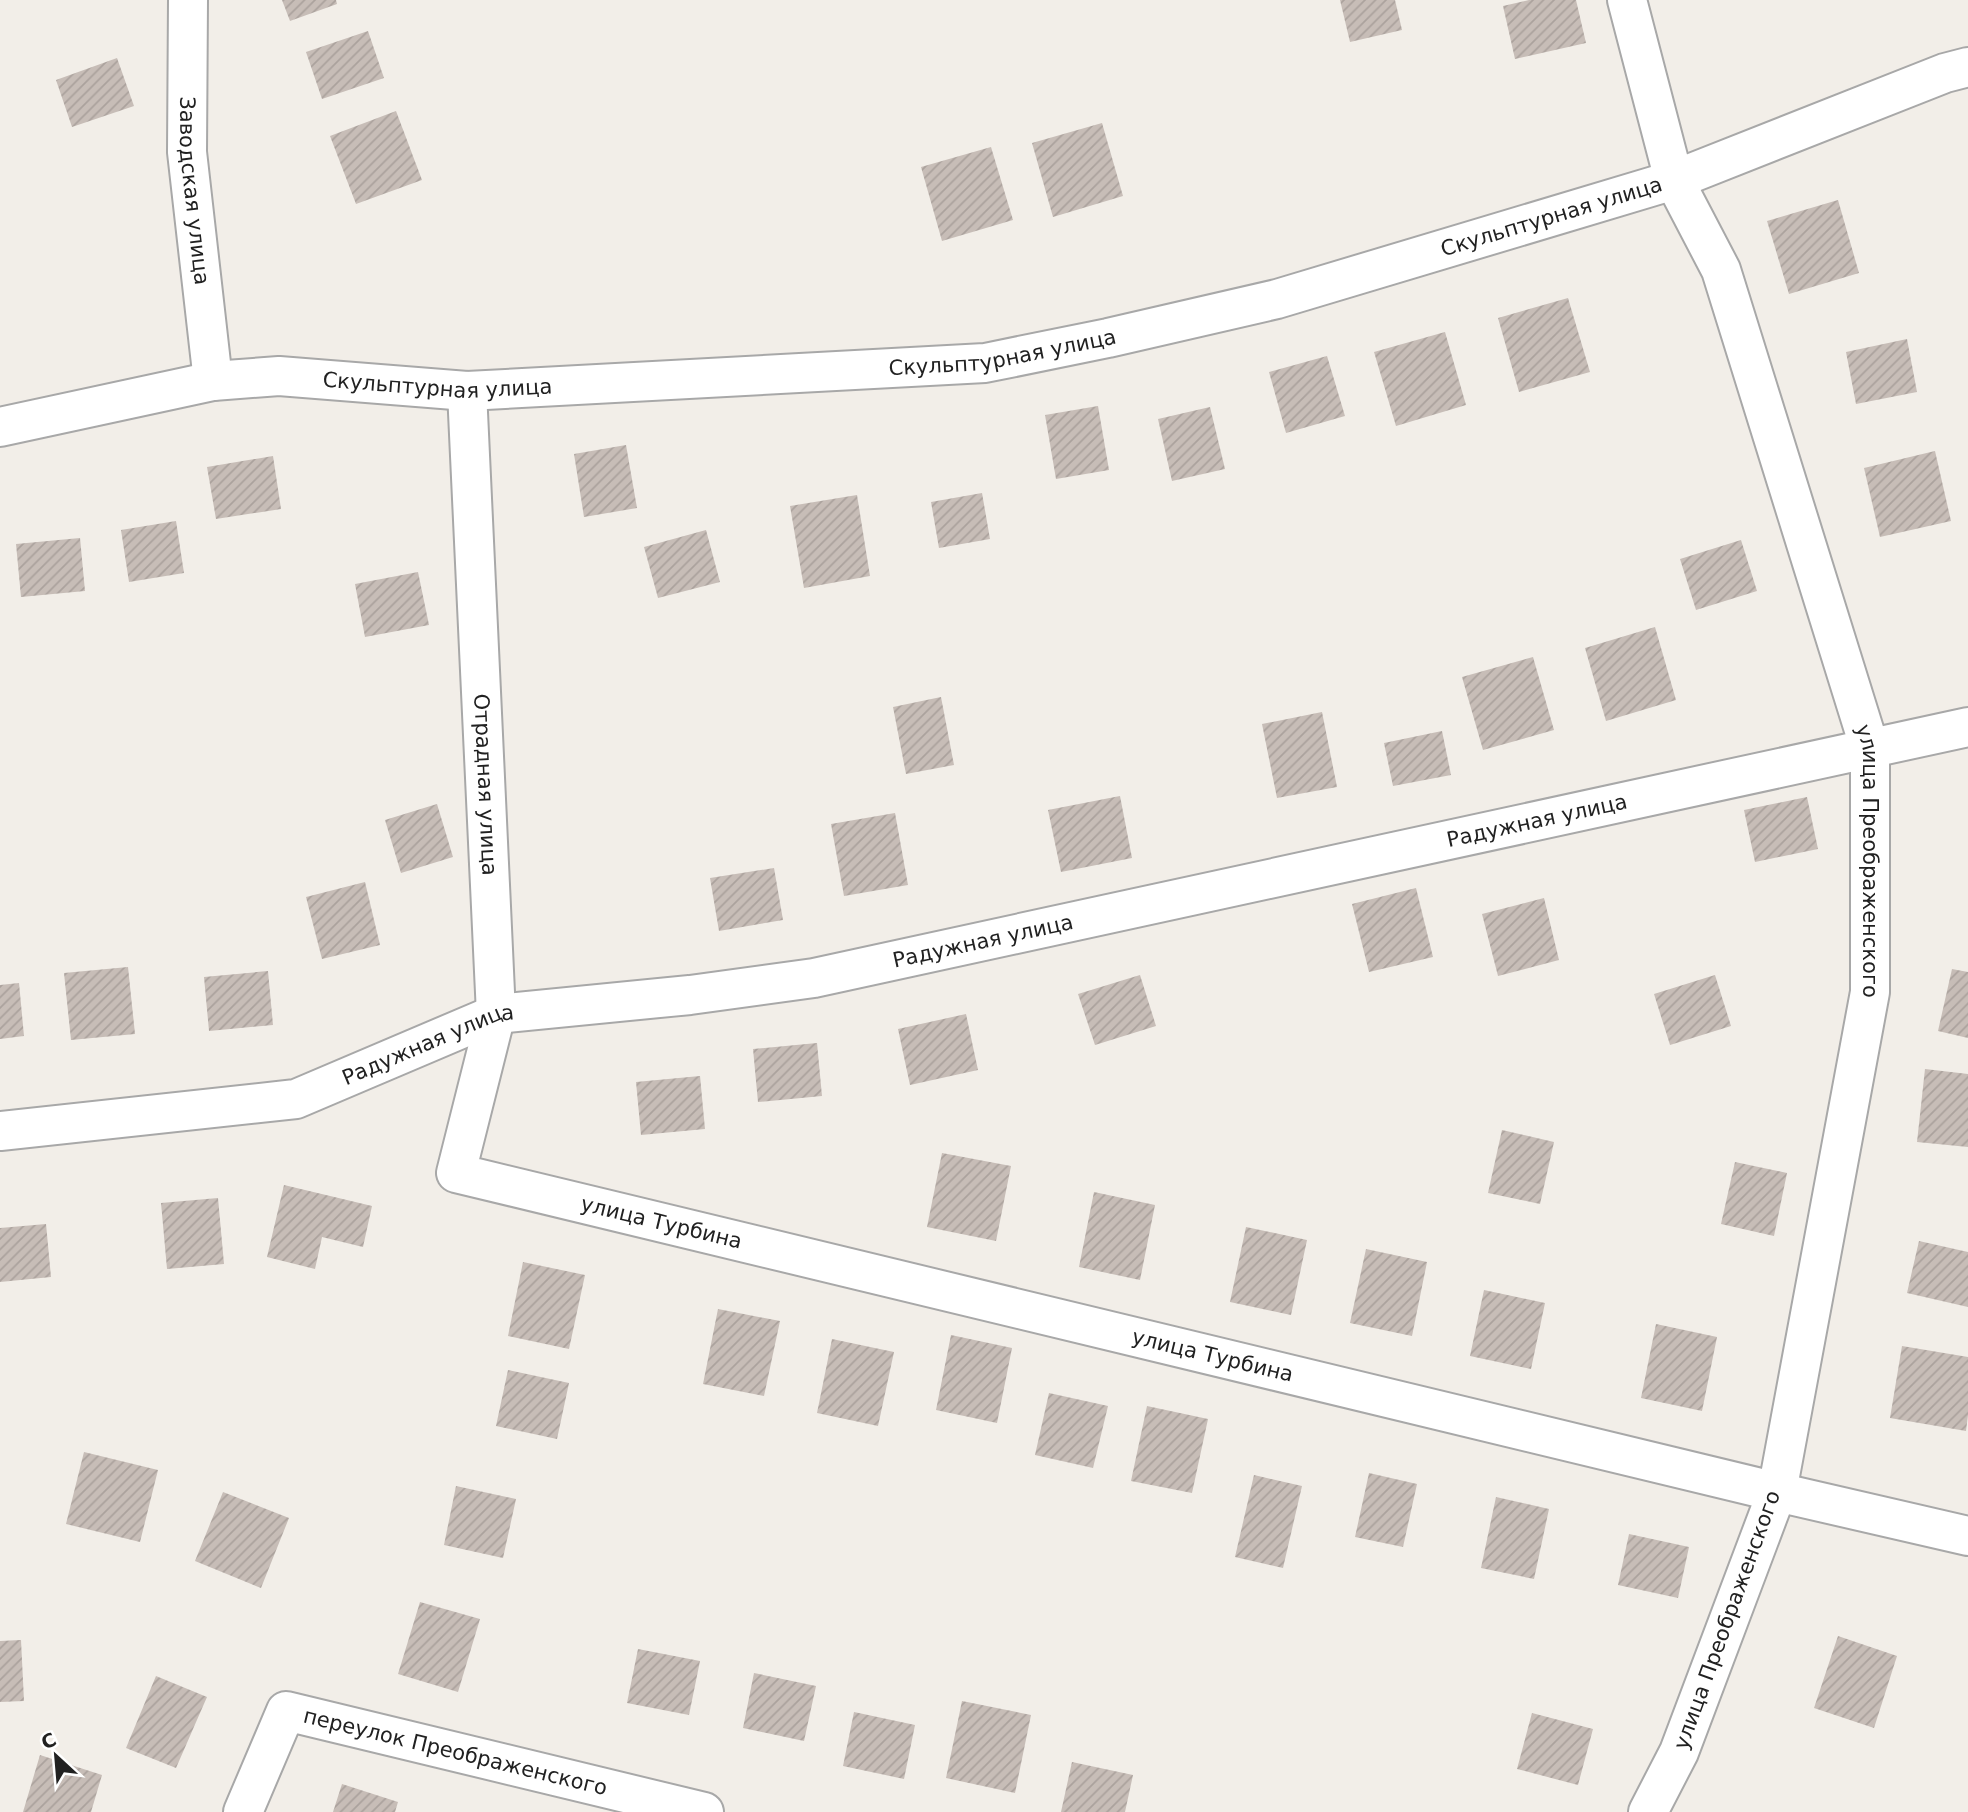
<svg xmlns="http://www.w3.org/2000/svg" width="1968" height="1812" viewBox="0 0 1968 1812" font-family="'DejaVu Sans',sans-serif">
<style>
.building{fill:url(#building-hatch)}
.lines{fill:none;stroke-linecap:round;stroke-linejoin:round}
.minor-casing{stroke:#a8a8a8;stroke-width:42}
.minor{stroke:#fff;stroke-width:38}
.labels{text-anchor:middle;stroke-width:7;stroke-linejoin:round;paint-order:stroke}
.street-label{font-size:21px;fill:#212121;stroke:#fff}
</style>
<defs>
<pattern id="building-hatch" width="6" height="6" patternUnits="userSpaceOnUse" patternTransform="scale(1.75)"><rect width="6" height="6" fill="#c7bdb7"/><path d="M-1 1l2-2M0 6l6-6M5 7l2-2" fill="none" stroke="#aba29d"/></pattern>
</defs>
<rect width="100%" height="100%" fill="#f2eee8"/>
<g class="building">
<path d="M 282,0 L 336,0 L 337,4 L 290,21 Z"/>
<path d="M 1340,0 L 1395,0 L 1402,30 L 1350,42 Z"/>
<path d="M 1529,0 L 1576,0 L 1586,43 L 1515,59 L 1503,6 Z"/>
<path d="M 368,31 L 384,78 L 322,99 L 306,52 Z"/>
<path d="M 117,58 L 134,106 L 72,127 L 56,80 Z"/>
<path d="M 396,111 L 422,180 L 356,204 L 330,136 Z"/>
<path d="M 1102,123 L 1123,196 L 1053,217 L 1032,143 Z"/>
<path d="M 991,147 L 1013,220 L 942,241 L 921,167 Z"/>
<path d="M 1838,200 L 1859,273 L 1789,294 L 1767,221 Z"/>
<path d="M 1568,298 L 1590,372 L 1519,392 L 1498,318 Z"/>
<path d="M 1445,332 L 1466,405 L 1396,426 L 1374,352 Z"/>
<path d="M 1907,339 L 1917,392 L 1856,404 L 1846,352 Z"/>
<path d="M 1327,356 L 1345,416 L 1286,433 L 1269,372 Z"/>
<path d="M 1098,406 L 1109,470 L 1056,479 L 1045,415 Z"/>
<path d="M 1210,407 L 1225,469 L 1172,481 L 1158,419 Z"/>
<path d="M 626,445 L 637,508 L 584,517 L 574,454 Z"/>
<path d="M 1935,451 L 1951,521 L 1880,537 L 1864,468 Z"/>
<path d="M 273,456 L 281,509 L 216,519 L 207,467 Z"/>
<path d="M 982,493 L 990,539 L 939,548 L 931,502 Z"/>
<path d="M 857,495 L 870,576 L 804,588 L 790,506 Z"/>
<path d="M 176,521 L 184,573 L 129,582 L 121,530 Z"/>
<path d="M 706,530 L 720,582 L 658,598 L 644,547 Z"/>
<path d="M 80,538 L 85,591 L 21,597 L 16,544 Z"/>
<path d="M 1741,540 L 1757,591 L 1696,610 L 1680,559 Z"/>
<path d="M 418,572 L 429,625 L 365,637 L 355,584 Z"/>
<path d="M 1655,627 L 1676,700 L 1606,721 L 1585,648 Z"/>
<path d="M 1533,657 L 1554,730 L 1483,750 L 1462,677 Z"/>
<path d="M 941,697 L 954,765 L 906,774 L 893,707 Z"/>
<path d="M 1322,712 L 1337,787 L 1277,798 L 1262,724 Z"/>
<path d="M 1442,731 L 1451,775 L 1393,786 L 1384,743 Z"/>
<path d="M 1120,796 L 1132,858 L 1061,872 L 1048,810 Z"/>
<path d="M 1807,797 L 1818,849 L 1755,862 L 1744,810 Z"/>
<path d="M 437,804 L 453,857 L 401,873 L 385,820 Z"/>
<path d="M 895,813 L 908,885 L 844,896 L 831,824 Z"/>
<path d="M 774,868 L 783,920 L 719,931 L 710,878 Z"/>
<path d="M 365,882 L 380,945 L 322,959 L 306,897 Z"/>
<path d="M 1416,888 L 1433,957 L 1369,972 L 1352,904 Z"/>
<path d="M 1544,898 L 1559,960 L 1498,976 L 1482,914 Z"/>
<path d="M 128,967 L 135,1034 L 71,1040 L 64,973 Z"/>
<path d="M 1952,969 L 1968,972 L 1968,1038 L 1938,1031 Z"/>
<path d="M 268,971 L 273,1025 L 209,1031 L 204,977 Z"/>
<path d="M 1140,975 L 1156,1026 L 1095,1045 L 1078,994 Z"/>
<path d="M 1715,975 L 1731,1026 L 1670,1045 L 1654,994 Z"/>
<path d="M 19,983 L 24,1036 L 0,1039 L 0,985 Z"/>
<path d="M 966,1014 L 978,1070 L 910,1085 L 898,1029 Z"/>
<path d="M 817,1043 L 822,1096 L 758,1102 L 753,1049 Z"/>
<path d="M 1925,1069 L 1968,1074 L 1968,1147 L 1917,1142 Z"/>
<path d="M 700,1076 L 705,1129 L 641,1135 L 636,1082 Z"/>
<path d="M 1502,1130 L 1554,1142 L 1540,1204 L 1488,1193 Z"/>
<path d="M 942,1153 L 1011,1166 L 996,1241 L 927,1227 Z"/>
<path d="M 1735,1162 L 1787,1173 L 1774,1236 L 1721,1224 Z"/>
<path d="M 284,1185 L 372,1206 L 363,1247 L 322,1237 L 315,1269 L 267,1257 Z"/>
<path d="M 1094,1192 L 1155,1205 L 1140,1280 L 1079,1267 Z"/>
<path d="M 218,1198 L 224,1264 L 167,1269 L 161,1203 Z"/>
<path d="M 46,1224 L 51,1277 L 0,1282 L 0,1228 Z"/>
<path d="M 1246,1227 L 1307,1240 L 1291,1315 L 1230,1302 Z"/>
<path d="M 1919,1241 L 1968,1252 L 1968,1307 L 1907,1293 Z"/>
<path d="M 1366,1249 L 1427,1262 L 1412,1336 L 1350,1323 Z"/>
<path d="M 523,1262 L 585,1275 L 569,1349 L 508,1336 Z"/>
<path d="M 1484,1290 L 1545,1303 L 1531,1369 L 1470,1356 Z"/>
<path d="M 718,1309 L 780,1321 L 764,1396 L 703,1384 Z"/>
<path d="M 1656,1324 L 1717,1337 L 1702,1411 L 1641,1398 Z"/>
<path d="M 951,1335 L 1012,1348 L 997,1423 L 936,1410 Z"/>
<path d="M 832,1339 L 894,1352 L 878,1426 L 817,1413 Z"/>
<path d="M 1902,1346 L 1968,1357 L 1968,1415 L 1966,1431 L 1890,1418 Z"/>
<path d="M 508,1370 L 569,1383 L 557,1439 L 496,1426 Z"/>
<path d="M 1049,1393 L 1108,1406 L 1093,1468 L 1035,1455 Z"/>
<path d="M 1147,1406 L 1208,1419 L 1192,1493 L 1131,1481 Z"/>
<path d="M 84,1452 L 158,1470 L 140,1542 L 66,1524 Z"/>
<path d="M 1369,1473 L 1417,1484 L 1403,1547 L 1355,1537 Z"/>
<path d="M 1254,1475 L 1302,1486 L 1283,1568 L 1235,1557 Z"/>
<path d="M 456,1486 L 516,1499 L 503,1558 L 444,1545 Z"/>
<path d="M 223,1492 L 289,1518 L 261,1588 L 195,1561 Z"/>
<path d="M 1496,1497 L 1549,1509 L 1534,1579 L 1481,1568 Z"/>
<path d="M 1629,1534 L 1689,1547 L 1678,1598 L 1618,1585 Z"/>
<path d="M 420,1602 L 480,1619 L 458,1692 L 398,1674 Z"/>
<path d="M 1838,1636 L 1897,1656 L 1874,1728 L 1814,1708 Z"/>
<path d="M 21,1640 L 24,1701 L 0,1702 L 0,1641 Z"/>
<path d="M 638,1649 L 700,1661 L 689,1715 L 627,1703 Z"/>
<path d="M 754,1673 L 816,1686 L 804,1741 L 743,1728 Z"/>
<path d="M 156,1676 L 207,1697 L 176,1768 L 126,1748 Z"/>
<path d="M 962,1701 L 1031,1715 L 1015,1793 L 946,1778 Z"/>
<path d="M 854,1712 L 915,1725 L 904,1779 L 843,1766 Z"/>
<path d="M 1532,1713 L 1593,1729 L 1578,1785 L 1517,1769 Z"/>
<path d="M 40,1755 L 102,1775 L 91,1812 L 23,1812 Z"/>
<path d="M 1072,1762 L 1133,1775 L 1125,1812 L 1061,1812 Z"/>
<path d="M 342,1784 L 398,1802 L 395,1812 L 333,1812 Z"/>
</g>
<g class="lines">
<defs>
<g id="minor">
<path id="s1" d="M 188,0 L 187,152 L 213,381"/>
<path id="s2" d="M 1627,0 L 1674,180 L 1721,270 L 1870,749 L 1870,992 L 1777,1492 L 1679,1752 L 1648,1812"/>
<path id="s3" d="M 467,391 L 496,1014 L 456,1173 L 1777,1492 L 1968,1536"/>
<path id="s4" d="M 0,427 L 213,381 L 279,376 L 467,391 L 985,363 L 1108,338 L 1277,299 L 1674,180 L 1945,73 L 1968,67"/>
<path id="s5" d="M 0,1131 L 296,1099 L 496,1014 L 690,995 L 814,978 L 1968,727"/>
<path id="s6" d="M 243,1812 L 286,1711 L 704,1812"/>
</g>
</defs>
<use href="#minor" class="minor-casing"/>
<use href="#minor" class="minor"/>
</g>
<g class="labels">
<g class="street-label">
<text dy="7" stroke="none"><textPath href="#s1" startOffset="191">Заводская улица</textPath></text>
<text dy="7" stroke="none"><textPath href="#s4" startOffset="1577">Скульптурная улица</textPath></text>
<text dy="7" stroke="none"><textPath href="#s4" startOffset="1010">Скульптурная улица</textPath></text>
<text dy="7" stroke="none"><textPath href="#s4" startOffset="443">Скульптурная улица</textPath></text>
<text dy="7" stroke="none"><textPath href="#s3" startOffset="394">Отрадная улица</textPath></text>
<text dy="7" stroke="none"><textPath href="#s5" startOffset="1575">Радужная улица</textPath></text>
<text dy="7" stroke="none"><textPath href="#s2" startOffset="901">улица Преображенского</textPath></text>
<text dy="7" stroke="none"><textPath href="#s5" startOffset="1008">Радужная улица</textPath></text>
<text dy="7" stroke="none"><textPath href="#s5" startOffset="441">Радужная улица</textPath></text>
<text dy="7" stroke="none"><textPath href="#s3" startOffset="999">улица Турбина</textPath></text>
<text dy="7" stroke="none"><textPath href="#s3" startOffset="1566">улица Турбина</textPath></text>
<text transform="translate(1727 1620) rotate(-70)" y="7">улица Преображенского</text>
<text dy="7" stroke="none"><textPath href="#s6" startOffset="284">переулок Преображенского</textPath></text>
</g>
</g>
<g transform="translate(56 1756) rotate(334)" stroke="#ffffff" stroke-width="5" paint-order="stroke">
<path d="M0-5L12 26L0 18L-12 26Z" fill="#212121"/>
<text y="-10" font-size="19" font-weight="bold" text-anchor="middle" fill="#212121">С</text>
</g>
</svg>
